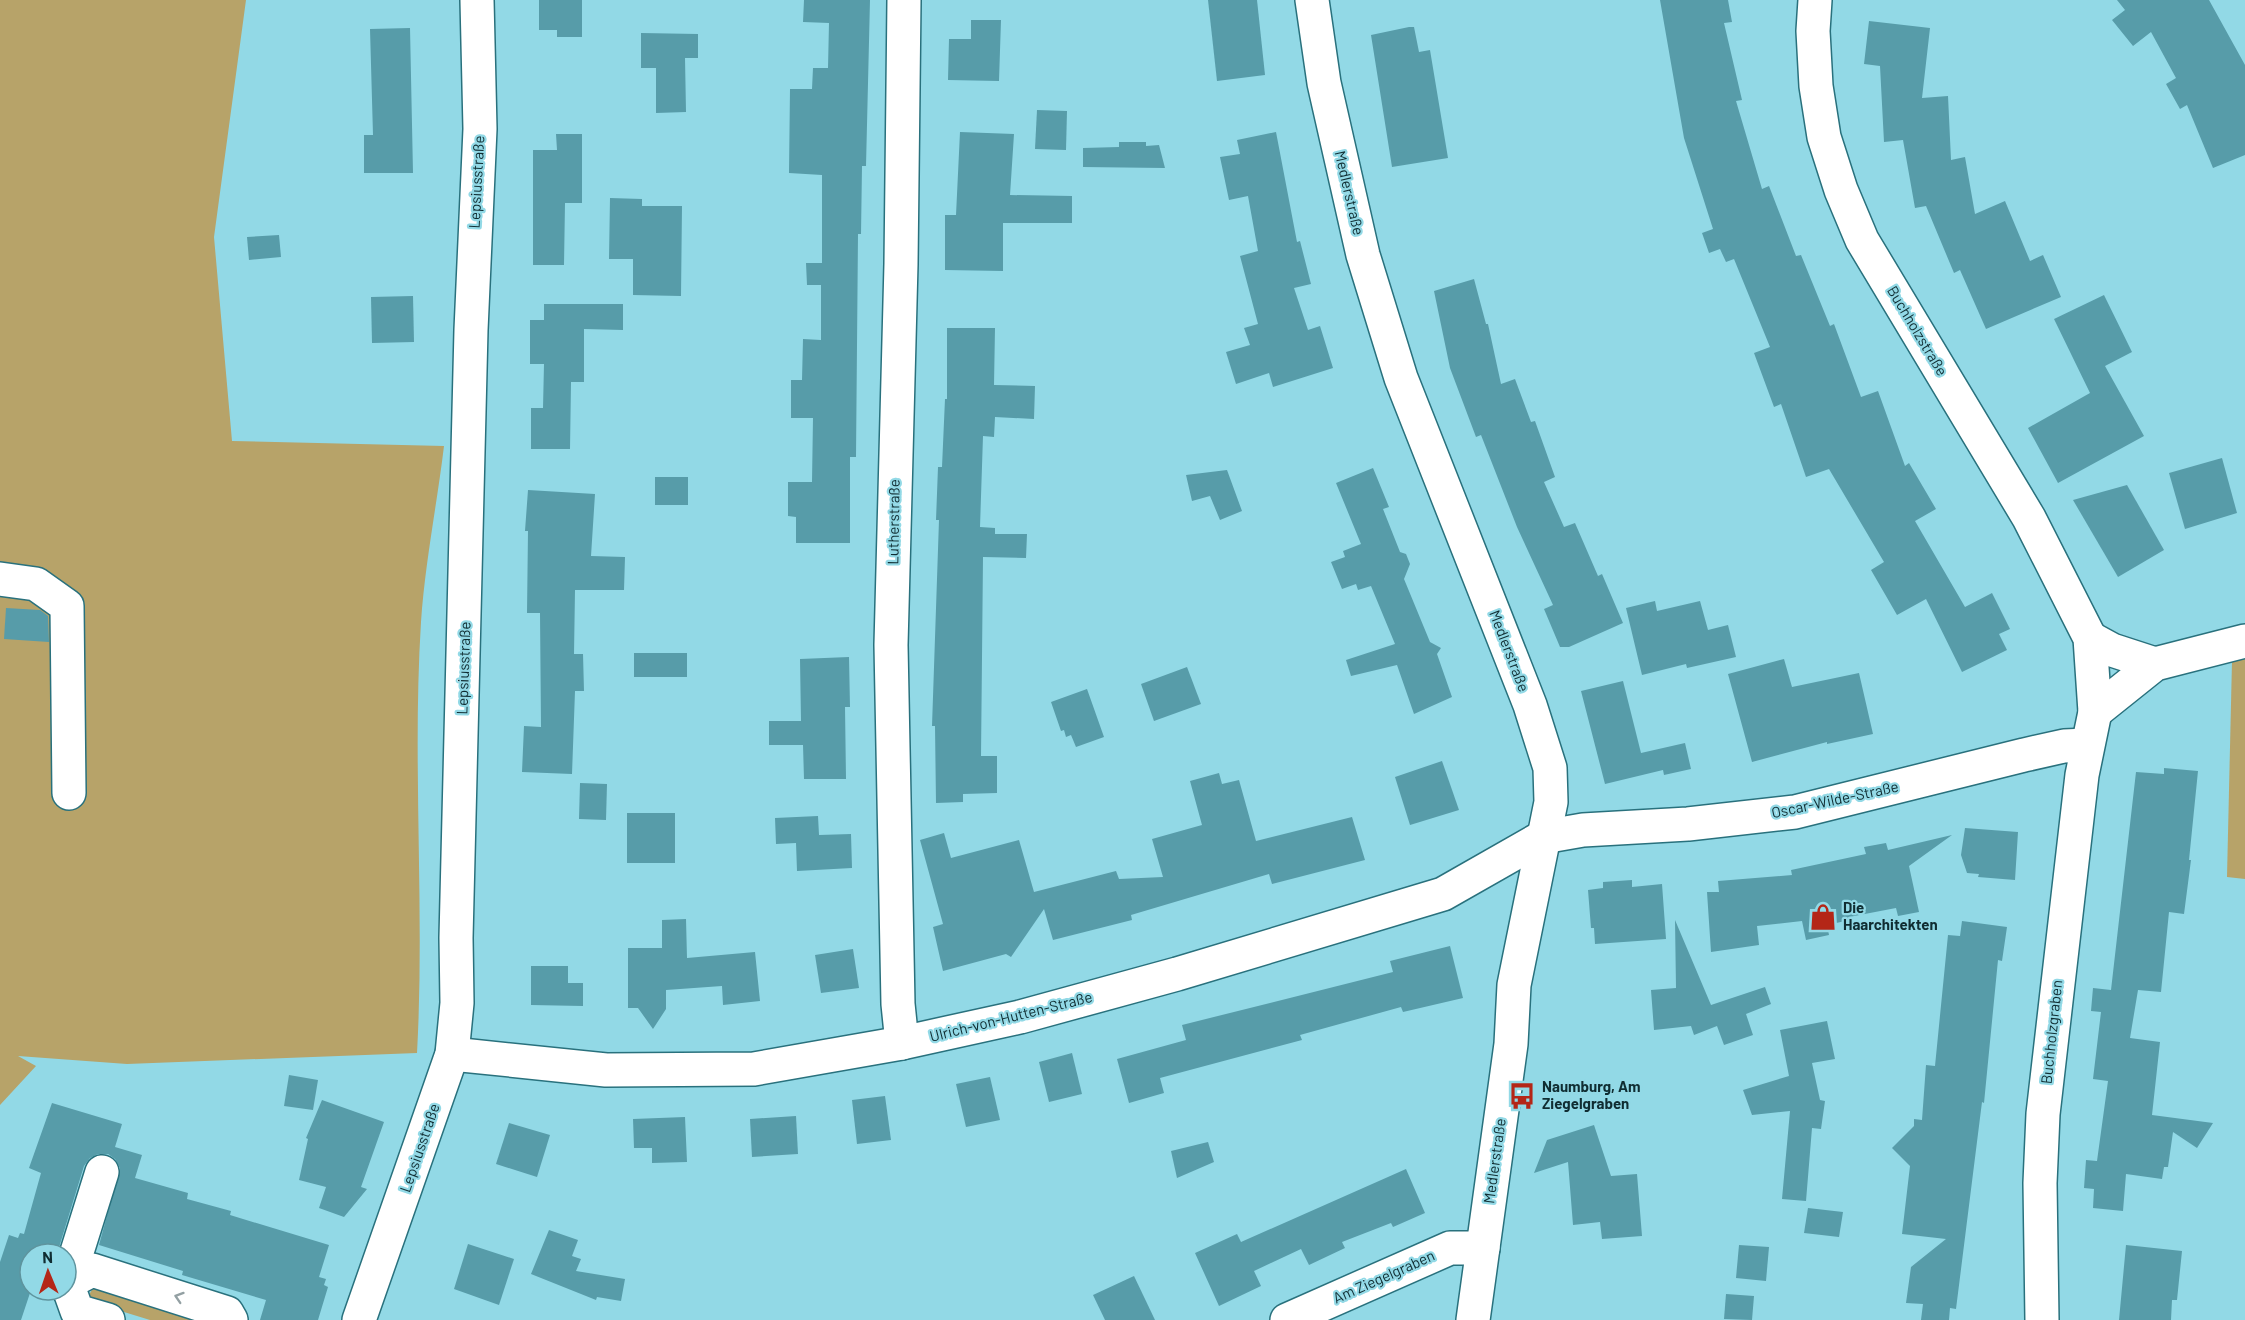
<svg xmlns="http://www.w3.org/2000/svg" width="2245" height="1320" viewBox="0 0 2245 1320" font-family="Barlow,sans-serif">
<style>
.green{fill:#b7a369}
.building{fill:#579ca9}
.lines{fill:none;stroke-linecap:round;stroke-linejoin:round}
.minor-casing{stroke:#29717d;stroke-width:36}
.minor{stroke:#fff;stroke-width:33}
.oneway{stroke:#93a0a3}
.labels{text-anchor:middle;stroke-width:4.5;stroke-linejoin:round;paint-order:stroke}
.street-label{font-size:15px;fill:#102d32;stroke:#92d9e6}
.poi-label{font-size:15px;font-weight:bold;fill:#102d32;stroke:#92d9e6;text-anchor:start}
</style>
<rect width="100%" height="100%" fill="#92d9e6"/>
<g class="green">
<path d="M 0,0 L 246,0 L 214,237 L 232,441 L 444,446 C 437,504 425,563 421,622 C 412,766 425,909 417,1053 L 127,1064 L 18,1056 L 36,1066 L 0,1105 Z"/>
<path d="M 2245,657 L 2245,879 L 2227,877 L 2232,661 Z"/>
<path d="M 95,1284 L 206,1320 L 150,1320 L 98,1304 L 89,1295 Z"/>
</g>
<g class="building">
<path d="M 539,0 L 582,0 L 582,37 L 557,37 L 557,30 L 539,30 Z"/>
<path d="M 804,0 L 870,0 L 866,166 L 862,166 L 861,234 L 858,234 L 856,457 L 850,457 L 850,543 L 796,543 L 796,517 L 788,516 L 788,482 L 812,482 L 813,418 L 791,418 L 791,380 L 802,380 L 803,339 L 821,340 L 821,285 L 807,285 L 806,263 L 822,263 L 822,175 L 789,173 L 790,89 L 812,89 L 813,68 L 828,68 L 829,23 L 803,22 Z"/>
<path d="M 1208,0 L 1257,0 L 1265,75 L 1217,81 Z"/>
<path d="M 1660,0 L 1728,0 L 1732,22 L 1724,23 L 1742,100 L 1736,101 L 1762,189 L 1769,186 L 1796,256 L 1801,255 L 1830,326 L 1834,324 L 1861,397 L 1878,391 L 1905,466 L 1909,463 L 1936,509 L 1915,521 L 1965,607 L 1992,593 L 2010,629 L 1999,634 L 2007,650 L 1962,672 L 1926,599 L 1897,615 L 1871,570 L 1884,562 L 1829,469 L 1806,477 L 1781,404 L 1774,407 L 1754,353 L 1770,347 L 1734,259 L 1726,262 L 1720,249 L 1709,253 L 1702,233 L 1713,229 L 1684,138 Z"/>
<path d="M 2117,0 L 2209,0 L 2245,65 L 2245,155 L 2213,168 L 2187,105 L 2180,109 L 2166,84 L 2176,78 L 2151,32 L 2133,46 L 2112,20 L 2125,10 Z"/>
<path d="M 971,20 L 1001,20 L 999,81 L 948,80 L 949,39 L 971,39 Z"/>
<path d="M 1869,21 L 1930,28 L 1922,98 L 1948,96 L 1951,160 L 1965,157 L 1975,214 L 2005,201 L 2030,261 L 2043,255 L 2061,297 L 1986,329 L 1960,270 L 1954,273 L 1926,206 L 1915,208 L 1903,140 L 1884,142 L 1880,66 L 1864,64 Z"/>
<path d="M 1409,27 L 1414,27 L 1419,52 L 1430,50 L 1448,158 L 1392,167 L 1371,35 Z"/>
<path d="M 410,28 L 413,173 L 364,173 L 364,135 L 373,135 L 370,29 Z"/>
<path d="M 641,33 L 698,34 L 698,58 L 685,58 L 686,112 L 656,113 L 656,68 L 641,68 Z"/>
<path d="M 1037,110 L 1067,111 L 1066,150 L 1035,149 Z"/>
<path d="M 960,132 L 1014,134 L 1010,195 L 1072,196 L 1072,223 L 1003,223 L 1003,271 L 945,270 L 945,215 L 956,215 Z"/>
<path d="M 1276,132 L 1297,242 L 1300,241 L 1311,284 L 1294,288 L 1308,330 L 1320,326 L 1333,368 L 1273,387 L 1269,373 L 1236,384 L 1226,352 L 1250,345 L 1244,328 L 1258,324 L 1240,256 L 1258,251 L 1248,196 L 1229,200 L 1220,157 L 1240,154 L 1237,140 Z"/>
<path d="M 556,134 L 582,134 L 582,203 L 565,203 L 564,265 L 533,265 L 533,150 L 557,150 Z"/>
<path d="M 1119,142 L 1146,142 L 1146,146 L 1159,145 L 1165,168 L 1083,167 L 1083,148 L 1119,147 Z"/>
<path d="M 610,198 L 642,199 L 642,206 L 682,206 L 681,296 L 633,295 L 633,259 L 609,259 Z"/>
<path d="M 279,235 L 281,257 L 249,260 L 247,237 Z"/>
<path d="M 1474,279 L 1486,324 L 1488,324 L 1501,384 L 1515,379 L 1531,422 L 1535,421 L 1555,477 L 1544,482 L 1564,527 L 1575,523 L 1598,576 L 1602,574 L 1623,623 L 1569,647 L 1560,647 L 1544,609 L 1553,605 L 1517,527 L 1481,435 L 1476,437 L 1450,368 L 1434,291 Z"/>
<path d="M 2104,295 L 2132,352 L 2105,366 L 2144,436 L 2058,483 L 2028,428 L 2090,393 L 2054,319 Z"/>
<path d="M 413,296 L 414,342 L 372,343 L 371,297 Z"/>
<path d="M 544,304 L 623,304 L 623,330 L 584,329 L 584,382 L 571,382 L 570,449 L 531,449 L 531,408 L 543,408 L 544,364 L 530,364 L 530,320 L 544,320 Z"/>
<path d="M 947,328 L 995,328 L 994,385 L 1035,386 L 1034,419 L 995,417 L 994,437 L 983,436 L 980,527 L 995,528 L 995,534 L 1027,534 L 1026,558 L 983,557 L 981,756 L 997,756 L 997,793 L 963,794 L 963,802 L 936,803 L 935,726 L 932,726 L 939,520 L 936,520 L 938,467 L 942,467 L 945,399 L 947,399 Z"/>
<path d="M 2222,458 L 2237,513 L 2185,529 L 2169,473 Z"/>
<path d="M 1373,468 L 1389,507 L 1383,509 L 1400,552 L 1406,554 L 1410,564 L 1404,579 L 1430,642 L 1441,648 L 1437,654 L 1452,697 L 1414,714 L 1397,665 L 1351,676 L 1346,660 L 1395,644 L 1371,586 L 1358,590 L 1356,584 L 1342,589 L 1331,562 L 1345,557 L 1343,551 L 1361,544 L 1336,483 Z"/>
<path d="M 1227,470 L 1242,511 L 1220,520 L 1210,496 L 1192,501 L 1186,475 Z"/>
<rect x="655" y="477" width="33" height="28"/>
<path d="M 2127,485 L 2164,550 L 2118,577 L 2073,500 Z"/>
<path d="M 528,490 L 595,494 L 591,556 L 625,557 L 624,590 L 575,590 L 574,654 L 583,654 L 584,691 L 575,691 L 572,774 L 522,772 L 524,726 L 541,727 L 540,613 L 527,613 L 528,531 L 525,531 Z"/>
<path d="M 1655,601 L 1657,611 L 1700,601 L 1708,630 L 1728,625 L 1736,657 L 1687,668 L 1686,664 L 1642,675 L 1626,608 Z"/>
<path d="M 6,608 L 40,610 L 48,616 L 49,642 L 4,639 Z"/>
<rect x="634" y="653" width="53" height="24"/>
<path d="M 849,657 L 850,707 L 845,707 L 846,779 L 804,779 L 803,745 L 769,745 L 769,721 L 801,721 L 800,659 Z"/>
<path d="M 1784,659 L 1792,687 L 1859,673 L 1873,734 L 1827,744 L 1827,742 L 1752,762 L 1728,674 Z"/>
<path d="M 1187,667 L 1201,704 L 1154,721 L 1141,684 Z"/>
<path d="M 1623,681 L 1641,753 L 1685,743 L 1691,769 L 1664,775 L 1663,770 L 1605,784 L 1581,691 Z"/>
<path d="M 1087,689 L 1104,737 L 1076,747 L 1071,735 L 1066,737 L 1064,730 L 1061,731 L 1051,702 Z"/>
<path d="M 1442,761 L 1459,810 L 1410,825 L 1395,777 Z"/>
<path d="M 2164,768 L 2198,771 L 2189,860 L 2191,860 L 2184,914 L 2169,912 L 2161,992 L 2138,990 L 2130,1038 L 2160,1042 L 2152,1115 L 2213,1123 L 2197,1148 L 2173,1132 L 2168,1167 L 2164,1167 L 2162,1179 L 2126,1174 L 2123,1211 L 2093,1208 L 2094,1189 L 2084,1188 L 2086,1160 L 2097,1161 L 2108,1081 L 2093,1079 L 2101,1012 L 2091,1011 L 2093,988 L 2111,990 L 2136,772 L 2164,774 Z"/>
<path d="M 1219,773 L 1222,784 L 1239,780 L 1256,841 L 1352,817 L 1365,860 L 1272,884 L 1269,874 L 1131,915 L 1132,920 L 1053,940 L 1044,909 L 1011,957 L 1006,954 L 943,971 L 933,927 L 943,924 L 920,840 L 944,833 L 951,858 L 1019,840 L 1034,892 L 1116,871 L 1119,879 L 1163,877 L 1152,839 L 1202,825 L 1190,781 Z"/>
<path d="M 580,783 L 607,784 L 606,820 L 579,819 Z"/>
<rect x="627" y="813" width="48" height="50"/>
<path d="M 818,816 L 819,835 L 851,834 L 852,868 L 797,871 L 796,843 L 776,844 L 775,818 Z"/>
<path d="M 1965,828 L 2018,832 L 2015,880 L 1978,877 L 1979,874 L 1967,873 L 1961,855 Z"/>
<path d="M 1952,835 L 1909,866 L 1919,912 L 1898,916 L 1896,908 L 1849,917 L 1850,920 L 1827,925 L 1829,935 L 1806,940 L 1802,921 L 1757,926 L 1759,945 L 1711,952 L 1707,892 L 1719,892 L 1718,881 L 1792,875 L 1791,870 L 1866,854 L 1864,847 L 1886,843 L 1888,850 Z"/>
<path d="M 1632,880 L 1632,887 L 1662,884 L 1666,939 L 1595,944 L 1594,928 L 1591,928 L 1588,890 L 1603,888 L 1603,882 Z"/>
<path d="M 686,919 L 687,958 L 755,952 L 760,1001 L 723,1005 L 722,986 L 666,990 L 666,1009 L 653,1029 L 638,1008 L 628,1008 L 628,948 L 662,948 L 662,920 Z"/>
<path d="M 1675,920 L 1711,1005 L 1765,987 L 1771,1004 L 1746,1014 L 1753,1035 L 1724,1045 L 1717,1026 L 1694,1035 L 1691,1026 L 1654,1030 L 1651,990 L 1676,988 Z"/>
<path d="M 1962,921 L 2007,927 L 2002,961 L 1998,960 L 1984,1103 L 1982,1102 L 1956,1309 L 1950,1308 L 1949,1320 L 1921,1320 L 1923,1304 L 1906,1303 L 1911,1267 L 1946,1239 L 1902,1234 L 1910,1166 L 1892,1148 L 1914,1126 L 1914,1119 L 1922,1120 L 1926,1065 L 1935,1066 L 1948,935 L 1960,936 Z"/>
<path d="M 1450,946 L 1463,998 L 1403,1012 L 1401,1007 L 1300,1035 L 1302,1040 L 1160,1078 L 1164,1093 L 1129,1103 L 1117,1059 L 1186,1040 L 1182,1025 L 1393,972 L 1390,961 Z"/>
<path d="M 853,949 L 859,988 L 821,993 L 815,955 Z"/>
<path d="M 531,966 L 568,966 L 568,983 L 583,983 L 583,1006 L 531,1005 Z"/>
<path d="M 1827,1021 L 1835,1059 L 1812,1063 L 1820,1100 L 1825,1101 L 1821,1129 L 1812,1128 L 1806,1201 L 1782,1199 L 1790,1111 L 1752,1115 L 1743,1090 L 1789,1076 L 1780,1030 Z"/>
<path d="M 1072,1053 L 1082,1094 L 1049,1102 L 1039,1062 Z"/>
<path d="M 289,1075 L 318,1080 L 313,1110 L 284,1106 Z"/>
<path d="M 990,1077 L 1000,1120 L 966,1127 L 956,1084 Z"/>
<path d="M 885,1096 L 891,1140 L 857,1144 L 852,1100 Z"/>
<path d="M 322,1100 L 384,1122 L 361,1187 L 367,1189 L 344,1217 L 319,1208 L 326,1187 L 299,1180 L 308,1139 L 306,1138 Z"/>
<path d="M 52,1103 L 122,1124 L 115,1147 L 142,1155 L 135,1178 L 188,1193 L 187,1199 L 231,1211 L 230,1215 L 329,1245 L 319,1277 L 326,1279 L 324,1285 L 328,1287 L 318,1320 L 260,1320 L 266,1300 L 182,1275 L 183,1271 L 99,1245 L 120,1168 L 115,1159 L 108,1154 L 98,1154 L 90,1158 L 84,1166 L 57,1254 L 30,1254 L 30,1290 L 48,1290 L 46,1298 L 30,1293 L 21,1320 L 0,1320 L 0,1262 L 9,1235 L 18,1238 L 20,1233 L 24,1234 L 41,1173 L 29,1168 Z"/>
<path d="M 796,1116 L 798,1154 L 752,1157 L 750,1119 Z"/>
<path d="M 685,1117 L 687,1162 L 652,1163 L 652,1148 L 634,1148 L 633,1119 Z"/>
<path d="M 509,1123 L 550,1135 L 537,1177 L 496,1164 Z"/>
<path d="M 1594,1125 L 1611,1176 L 1637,1174 L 1642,1236 L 1602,1239 L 1600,1222 L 1573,1225 L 1568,1162 L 1534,1173 L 1547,1140 Z"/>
<path d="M 1208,1142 L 1214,1162 L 1177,1178 L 1171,1151 Z"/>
<path d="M 1406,1169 L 1425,1213 L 1393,1227 L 1391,1223 L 1342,1242 L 1345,1248 L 1309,1265 L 1301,1249 L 1254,1271 L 1261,1286 L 1219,1306 L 1195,1253 L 1237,1234 L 1241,1242 Z"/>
<path d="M 1808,1208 L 1843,1212 L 1839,1237 L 1804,1233 Z"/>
<path d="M 549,1230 L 578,1240 L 572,1256 L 581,1259 L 576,1271 L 625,1279 L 621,1301 L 597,1297 L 596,1300 L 531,1274 Z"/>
<path d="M 468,1244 L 514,1259 L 499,1305 L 454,1289 Z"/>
<path d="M 1739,1245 L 1769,1247 L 1766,1281 L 1736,1278 Z"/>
<path d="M 2126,1245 L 2182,1251 L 2177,1300 L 2172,1300 L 2171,1320 L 2119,1320 Z"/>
<path d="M 1134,1276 L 1155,1320 L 1105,1320 L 1093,1295 Z"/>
<path d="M 1726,1294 L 1754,1296 L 1752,1320 L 1724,1319 Z"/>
</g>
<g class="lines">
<defs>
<g id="minor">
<path d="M 1312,0 L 1324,83 L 1363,255 L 1401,378 L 1530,705 L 1550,768 L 1551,802 L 1514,985 L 1511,1044 L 1473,1320"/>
<path d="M 1815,0 L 1813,31 L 1816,86 L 1824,137 L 1841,190 L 1862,240 L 2029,518 L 2090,638 L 2095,712 L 2082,775 L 2043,1114 L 2040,1183 L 2042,1320"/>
<path d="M 0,579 L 36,584 L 67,606 L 69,793"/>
<path d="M 2090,638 L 2112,650 L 2155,664"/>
<path d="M 2095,712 L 2155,664 L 2245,641"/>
<path d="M 902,1043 L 898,1004 L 891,645 L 901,264 L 904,0"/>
<path d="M 452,1054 L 606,1070 L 754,1069 L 902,1043 L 1020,1017 L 1177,974 L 1443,894 L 1543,837 L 1583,830 L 1688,824 L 1795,812 L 2024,755 L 2064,746 L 2087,745"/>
<path d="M 66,1287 L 102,1172"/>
<path d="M 108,1320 L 77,1311 L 67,1283 L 92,1270 L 227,1313 L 231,1320"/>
<path d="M 359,1320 L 452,1054 L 457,1003 L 456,938 L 471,330 L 480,129 L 477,0"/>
<path d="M 1287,1320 L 1450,1248 L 1483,1248"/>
</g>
</defs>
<use href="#minor" class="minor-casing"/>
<use href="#minor" class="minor"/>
</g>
<defs><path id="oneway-chevron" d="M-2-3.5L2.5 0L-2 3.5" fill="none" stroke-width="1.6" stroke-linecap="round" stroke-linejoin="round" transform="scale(1.5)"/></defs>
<use class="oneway" href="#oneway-chevron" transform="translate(179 1297) rotate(-162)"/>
<defs>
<symbol id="shop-bare" viewBox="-9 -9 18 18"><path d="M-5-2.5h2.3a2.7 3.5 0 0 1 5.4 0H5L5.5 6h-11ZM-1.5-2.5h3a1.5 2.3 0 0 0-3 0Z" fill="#b42617" stroke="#92d9e6" stroke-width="2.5" paint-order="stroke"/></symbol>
<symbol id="bus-bare" viewBox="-9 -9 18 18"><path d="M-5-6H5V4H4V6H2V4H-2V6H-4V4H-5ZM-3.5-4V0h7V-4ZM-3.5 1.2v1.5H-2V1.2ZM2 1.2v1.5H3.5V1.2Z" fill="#b42617" stroke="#92d9e6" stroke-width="2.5" paint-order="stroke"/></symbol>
</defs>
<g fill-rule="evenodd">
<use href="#shop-bare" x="1804" y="898" width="38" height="38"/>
<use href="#bus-bare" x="1503" y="1077" width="38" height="38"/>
</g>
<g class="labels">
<g class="street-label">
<text transform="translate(477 182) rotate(-87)" y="5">Lepsiusstraße</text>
<text transform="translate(1349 193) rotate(77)" y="5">Medlerstraße</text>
<text transform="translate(1917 331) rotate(59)" y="5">Buchholzstraße</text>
<text transform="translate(894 522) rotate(-89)" y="5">Lutherstraße</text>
<text transform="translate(1509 651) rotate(69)" y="5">Medlerstraße</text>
<text transform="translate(464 668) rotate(-88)" y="5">Lepsiusstraße</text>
<text transform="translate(1835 800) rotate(-12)" y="5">Oscar-Wilde-Straße</text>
<text transform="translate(1011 1017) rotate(-14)" y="5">Ulrich-von-Hutten-Straße</text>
<text transform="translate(2052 1032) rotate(-84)" y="5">Buchholzgraben</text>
<text transform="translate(420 1148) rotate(-71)" y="5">Lepsiusstraße</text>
<text transform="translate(1495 1161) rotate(-82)" y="5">Medlerstraße</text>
<text transform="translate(1384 1277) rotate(-24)" y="5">Am Ziegelgraben</text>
</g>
<g class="poi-label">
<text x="1843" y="913">Die<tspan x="1843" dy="17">Haarchitekten</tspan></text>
<text x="1542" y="1092">Naumburg, Am<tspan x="1542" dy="17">Ziegelgraben</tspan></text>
</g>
</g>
<g transform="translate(48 1272) rotate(358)"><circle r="28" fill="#92d9e6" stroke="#5e949e" stroke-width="1.5"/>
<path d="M0-4.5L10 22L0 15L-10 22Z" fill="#b42617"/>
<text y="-9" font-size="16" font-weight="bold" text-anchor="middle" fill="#102d32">N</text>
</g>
</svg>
